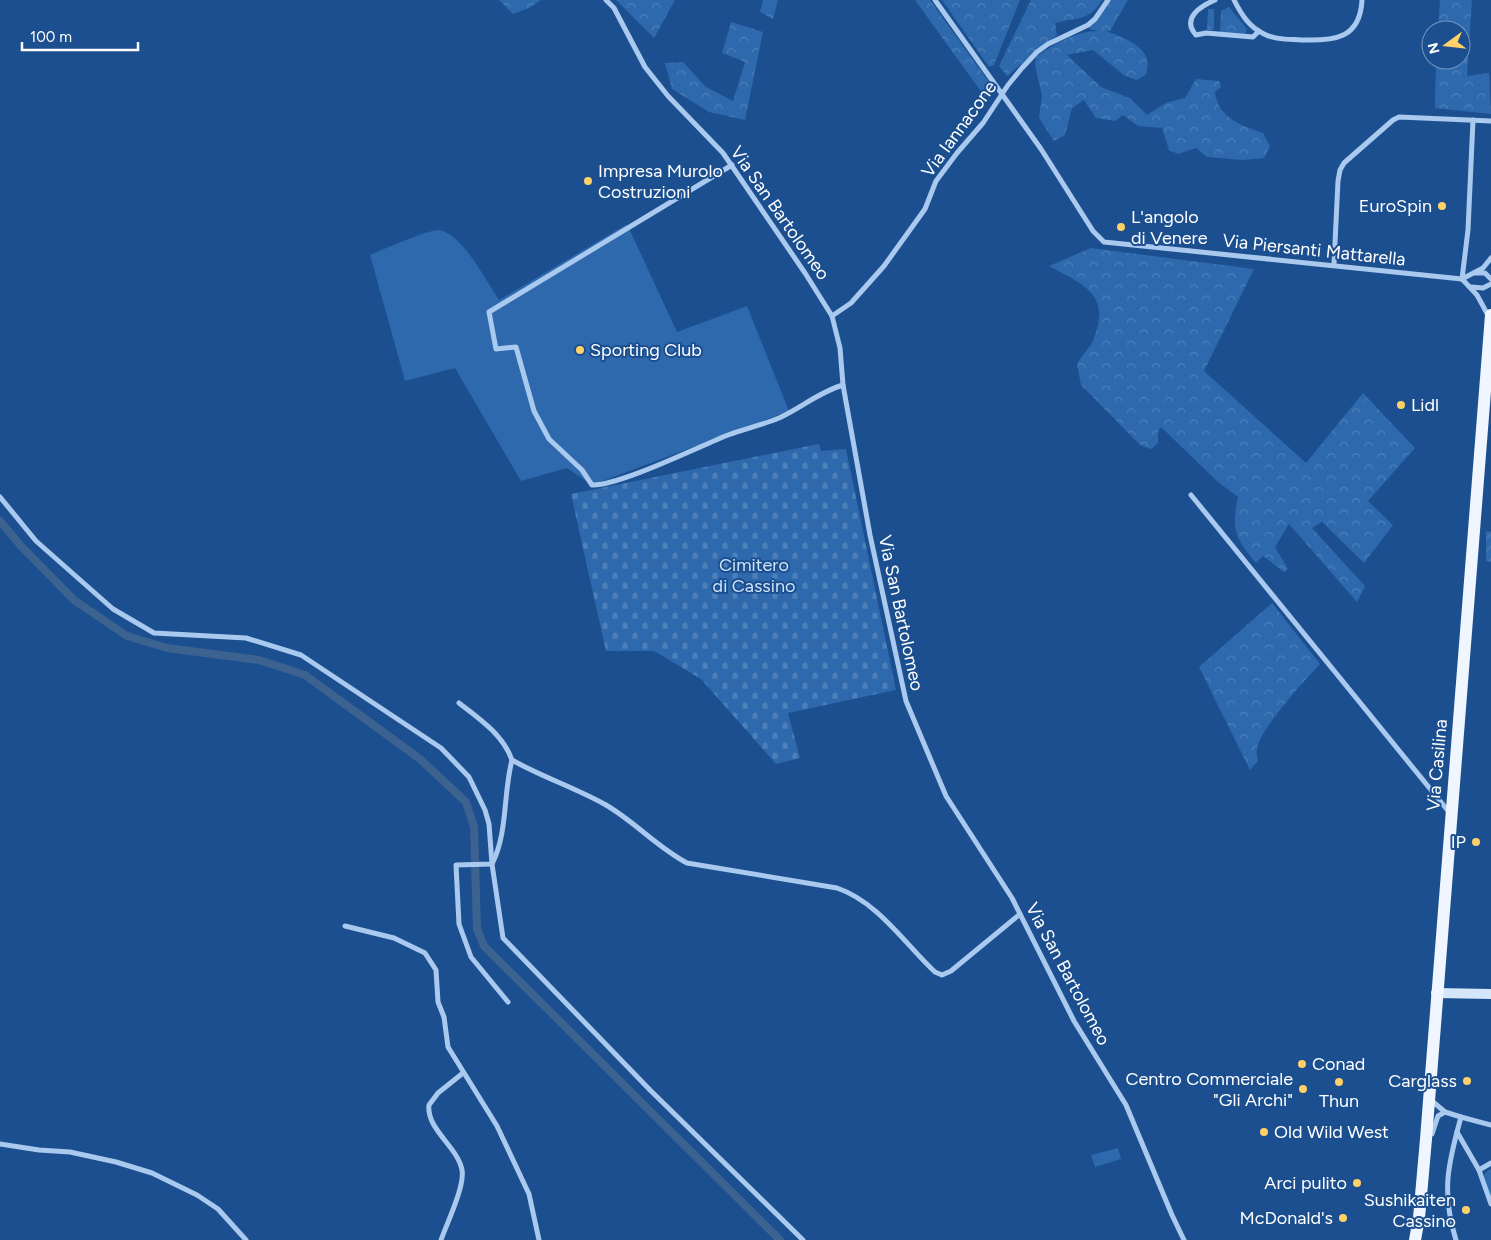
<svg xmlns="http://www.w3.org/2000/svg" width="1491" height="1240" viewBox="0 0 1491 1240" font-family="Figtree,sans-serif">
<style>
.grass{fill:url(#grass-tufts)}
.forest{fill:url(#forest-crowns)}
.cemetery{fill:url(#cemetery-stones)}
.park{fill:#2e69ad}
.garden{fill:url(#garden-furrows)}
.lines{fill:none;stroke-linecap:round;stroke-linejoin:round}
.canal{stroke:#3c6290;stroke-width:8}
.street{stroke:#a9c9ee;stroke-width:5}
.secondary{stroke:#d6e6fa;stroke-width:10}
.primary{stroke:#f0f6ff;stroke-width:12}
.poi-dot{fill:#ffd166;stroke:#1b4f8f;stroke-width:2}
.labels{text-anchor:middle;stroke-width:4;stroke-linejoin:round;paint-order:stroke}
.street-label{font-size:18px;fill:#fff;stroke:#1b4f8f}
.poi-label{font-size:18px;fill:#fff;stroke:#1b4f8f;text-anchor:end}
.park-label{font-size:18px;fill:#cfe3fa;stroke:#1b4f8f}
</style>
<defs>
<pattern id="grass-tufts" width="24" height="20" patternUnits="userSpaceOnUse" patternTransform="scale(1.25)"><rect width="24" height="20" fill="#2e69ad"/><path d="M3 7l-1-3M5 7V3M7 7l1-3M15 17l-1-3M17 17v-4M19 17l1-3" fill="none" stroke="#4d80b9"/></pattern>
<pattern id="forest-crowns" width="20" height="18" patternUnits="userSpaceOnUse" patternTransform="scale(1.25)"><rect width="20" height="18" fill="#2e69ad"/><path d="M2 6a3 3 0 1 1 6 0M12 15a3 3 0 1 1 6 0" fill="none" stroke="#4d80b9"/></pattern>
<pattern id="cemetery-stones" width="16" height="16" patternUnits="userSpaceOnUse" patternTransform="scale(1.25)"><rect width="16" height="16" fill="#2e69ad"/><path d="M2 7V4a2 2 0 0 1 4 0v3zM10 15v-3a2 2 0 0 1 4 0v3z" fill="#4d80b9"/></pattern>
<pattern id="garden-furrows" width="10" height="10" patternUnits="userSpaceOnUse" patternTransform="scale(1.25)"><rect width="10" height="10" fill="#2e69ad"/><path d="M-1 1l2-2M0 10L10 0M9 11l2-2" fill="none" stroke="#4d80b9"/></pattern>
</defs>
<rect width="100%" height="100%" fill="#1b4f8f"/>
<path class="grass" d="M 1491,1169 L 1491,1198 L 1484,1176 L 1485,1173 Z"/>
<g class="forest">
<path d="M 499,0 L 541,0 L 529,8 L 513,14 Z"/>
<path d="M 616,0 L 675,0 L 654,38 Z"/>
<path d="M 763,0 L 778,0 L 773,19 L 760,12 Z"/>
<path d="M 915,0 L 930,0 L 994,89 L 985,97 Z"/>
<path d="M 942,0 L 1020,0 L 994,65 L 989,67 Z"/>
<path d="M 1031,0 L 1102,0 C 1089,22 1077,17 1055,23 L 1057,35 L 1007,76 L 999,66 Z"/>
<path d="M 1108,0 L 1128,0 L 1110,31 L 1106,31 C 1127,39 1155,48 1146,75 L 1136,80 L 1125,76 L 1093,50 L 1067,55 L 1101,87 L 1130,98 L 1147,115 L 1166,103 L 1185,98 L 1196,79 L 1219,81 L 1221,87 L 1215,92 C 1218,118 1242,126 1263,133 L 1270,146 L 1264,158 L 1243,160 L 1207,157 L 1196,148 L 1178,154 L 1169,150 L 1162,128 L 1138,126 L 1123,115 L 1115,121 L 1096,118 L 1084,100 L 1072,108 L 1065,135 L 1054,141 L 1039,118 L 1042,96 L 1035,65 L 1036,57 C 1054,44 1076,31 1098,31 L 1089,29 Z"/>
<path d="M 1440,0 L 1472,0 L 1467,76 L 1489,73 L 1491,114 L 1435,108 L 1436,60 L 1461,60 L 1461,30 L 1438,30 Z"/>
<path d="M 1229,7 L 1247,29 L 1245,34 L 1220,33 L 1221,11 Z"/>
<path d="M 1208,9 L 1214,9 L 1214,30 L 1207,30 Z"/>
<path d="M 731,22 L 763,32 L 745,120 L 709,112 L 672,89 L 665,63 L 683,62 L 706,87 L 733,101 L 745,62 L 722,53 Z"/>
<path d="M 1091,248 L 1254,269 L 1204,371 L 1306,463 L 1363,393 L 1415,448 L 1368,501 L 1393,525 L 1364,563 L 1322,522 L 1312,528 L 1365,586 L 1357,602 L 1289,524 L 1275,547 L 1288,569 L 1284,572 L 1263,556 L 1256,563 C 1235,539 1231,528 1238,497 L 1218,482 L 1161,427 L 1158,432 L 1158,443 L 1151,449 L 1140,445 L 1081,385 L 1077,364 C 1081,355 1091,348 1094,338 C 1111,293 1083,285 1049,266 Z"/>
<path d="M 1272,603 L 1320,664 C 1306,679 1259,730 1257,749 C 1256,752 1257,757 1258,761 L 1250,770 L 1199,667 Z"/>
</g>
<path class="cemetery" d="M 819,444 L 821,451 L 846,449 L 896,690 L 788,713 L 800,758 L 776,764 L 701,679 L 654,651 L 606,651 L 571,494 Z"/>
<g class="park">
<path d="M 627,224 L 677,332 L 747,306 L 789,411 L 592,485 L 567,468 L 521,481 L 455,368 L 405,381 L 370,255 C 382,250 429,229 439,230 C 463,234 486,281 499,300 Z"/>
<path d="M 1118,1148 L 1121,1159 L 1095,1167 L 1091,1155 Z"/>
</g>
<path class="garden" d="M 1486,531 L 1491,532 L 1491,562 L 1486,561 Z"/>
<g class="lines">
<path class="canal" d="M 0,521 L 21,546 L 74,600 L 127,636 L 167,648 L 259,660 L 305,675 L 420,759 L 466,802 L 474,827 L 477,929 L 484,946 L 780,1240"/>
<g class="street">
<path d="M 606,0 L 614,8 L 645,67 L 668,96 L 723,153 L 805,273 L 832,316 L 840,348 L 843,385 L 870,535 L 906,701 L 946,796 L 1012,898 L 1074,1021 L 1126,1105 L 1172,1215 L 1184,1240"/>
<path d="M 935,0 L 1041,149 L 1093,231 L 1104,242 L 1462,279 L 1483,268 L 1491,258"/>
<path d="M 1215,0 C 1201,6 1181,18 1196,35 L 1206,33 L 1253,37 L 1259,31"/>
<path d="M 1234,0 C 1241,14 1249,27 1264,34 C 1276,40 1289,39 1302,40 C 1334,41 1360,39 1362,0"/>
<path d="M 732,165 L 489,312 L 496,349 L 516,347 L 534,411 L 549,439 L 582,470 L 592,485 C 619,486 698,447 728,435 C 744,429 762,425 779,418 C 801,408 819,392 843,385"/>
<path d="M 1334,264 L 1338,181 L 1340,170 L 1344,163 L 1393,120 L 1399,117 L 1491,121"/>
<path d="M 1475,273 L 1485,273 L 1491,279"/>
<path d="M 1462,279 L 1468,230 L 1473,120"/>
<path d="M 1462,279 L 1477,295 L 1489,317"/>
<path d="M 1471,287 L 1483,288 L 1491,284"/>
<path d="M 832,316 L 851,303 L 884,266 L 925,209 L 936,181 L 957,153 L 983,123 L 1008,85 L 1022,68 L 1037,52 L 1048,44 L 1088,25 L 1095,19 L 1108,0"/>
<path d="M 1191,495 L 1449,812"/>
<path d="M 0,497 L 36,541 L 113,609 L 154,633 L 246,638 L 301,655 L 441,748 L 469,777 L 485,810 L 489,824 L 492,864 L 503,938 L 650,1090 L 803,1240"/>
<path d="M 459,703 C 480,719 503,735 512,760"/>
<path d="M 345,926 L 394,938 L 425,953 L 436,970 L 438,1002 L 444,1017 L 448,1047 L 497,1126 L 529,1194 L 539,1240"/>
<path d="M 508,1002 L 471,957 L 459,924 L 456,865 L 492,864 C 508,833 503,794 512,760 C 542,777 576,788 606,805 C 635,822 657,847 687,863 L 837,888 C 878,902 905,944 935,972 L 942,975 L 951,971 L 1020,914"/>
<path d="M 1432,1101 L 1445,1112 L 1461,1117 C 1448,1164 1441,1192 1456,1240"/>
<path d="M 1461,1117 L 1491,1125"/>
<path d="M 1457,1132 L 1479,1170 L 1491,1204"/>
<path d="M 1432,1134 L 1438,1116 L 1445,1112"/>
<path d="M 0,1144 L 39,1150 L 70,1152 L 116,1162 L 152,1173 L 197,1195 L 218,1209 L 246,1240"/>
<path d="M 1479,1170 L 1491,1163"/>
<path d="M 441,1240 C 447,1223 465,1186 462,1170 C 458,1147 426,1129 429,1105 L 438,1093 L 463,1073"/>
</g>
<path class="secondary" d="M 1436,993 L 1491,994"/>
<path class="primary" d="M 1415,1240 L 1419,1218 L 1426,1139 L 1491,315"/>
</g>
<g class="poi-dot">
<circle cx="588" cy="181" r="5"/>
<circle cx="1442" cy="206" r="5"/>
<circle cx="1121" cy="227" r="5"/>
<circle cx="580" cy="350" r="5"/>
<circle cx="1401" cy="405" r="5"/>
<circle cx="1476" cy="842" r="5"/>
<circle cx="1302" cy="1064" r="5"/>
<circle cx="1467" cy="1081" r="5"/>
<circle cx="1339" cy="1082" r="5"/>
<circle cx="1303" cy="1089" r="5"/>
<circle cx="1264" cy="1132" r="5"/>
<circle cx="1357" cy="1183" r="5"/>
<circle cx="1466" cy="1210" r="5"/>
<circle cx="1343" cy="1218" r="5"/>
</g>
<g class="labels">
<g class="street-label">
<text transform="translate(959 129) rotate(-54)" y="6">Via Iannacone</text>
<text transform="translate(780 213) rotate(55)" y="6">Via San Bartolomeo</text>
<text transform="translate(1314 250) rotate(6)" y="6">Via Piersanti Mattarella</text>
<text transform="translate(901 613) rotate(78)" y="6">Via San Bartolomeo</text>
<text transform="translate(1437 765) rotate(-85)" y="6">Via Casilina</text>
<text transform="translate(1068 974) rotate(62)" y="6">Via San Bartolomeo</text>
</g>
<g class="poi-label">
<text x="598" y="177" text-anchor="start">Impresa Murolo<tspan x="598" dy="21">Costruzioni</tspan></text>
<text x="1432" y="212">EuroSpin</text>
<text x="1131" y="223" text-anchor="start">L'angolo<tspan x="1131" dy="21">di Venere</tspan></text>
<text x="590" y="356" text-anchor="start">Sporting Club</text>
<text x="1411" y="411" text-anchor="start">Lidl</text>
<text x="1466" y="848">IP</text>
<text x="1312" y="1070" text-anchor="start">Conad</text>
<text x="1293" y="1085">Centro Commerciale<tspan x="1293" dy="21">"Gli Archi"</tspan></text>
<text x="1457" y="1087">Carglass</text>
<text x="1339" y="1107" text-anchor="middle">Thun</text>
<text x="1274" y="1138" text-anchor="start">Old Wild West</text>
<text x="1347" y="1189">Arci pulito</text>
<text x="1456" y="1206">Sushikaiten<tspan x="1456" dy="21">Cassino</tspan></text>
<text x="1333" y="1224">McDonald's</text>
</g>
<g class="park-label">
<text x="754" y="571">Cimitero<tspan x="754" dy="21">di Cassino</tspan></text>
</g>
</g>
<g transform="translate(1446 45) rotate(255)"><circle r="24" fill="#1b4f8f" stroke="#7695bc"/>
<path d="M0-4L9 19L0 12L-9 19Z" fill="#ffd166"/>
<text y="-8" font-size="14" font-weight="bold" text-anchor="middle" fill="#ffffff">N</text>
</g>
<path d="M22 42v8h116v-8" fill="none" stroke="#ffffff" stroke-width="2.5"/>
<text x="30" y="42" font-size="15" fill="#ffffff" stroke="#1b4f8f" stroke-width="4" paint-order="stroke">100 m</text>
</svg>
